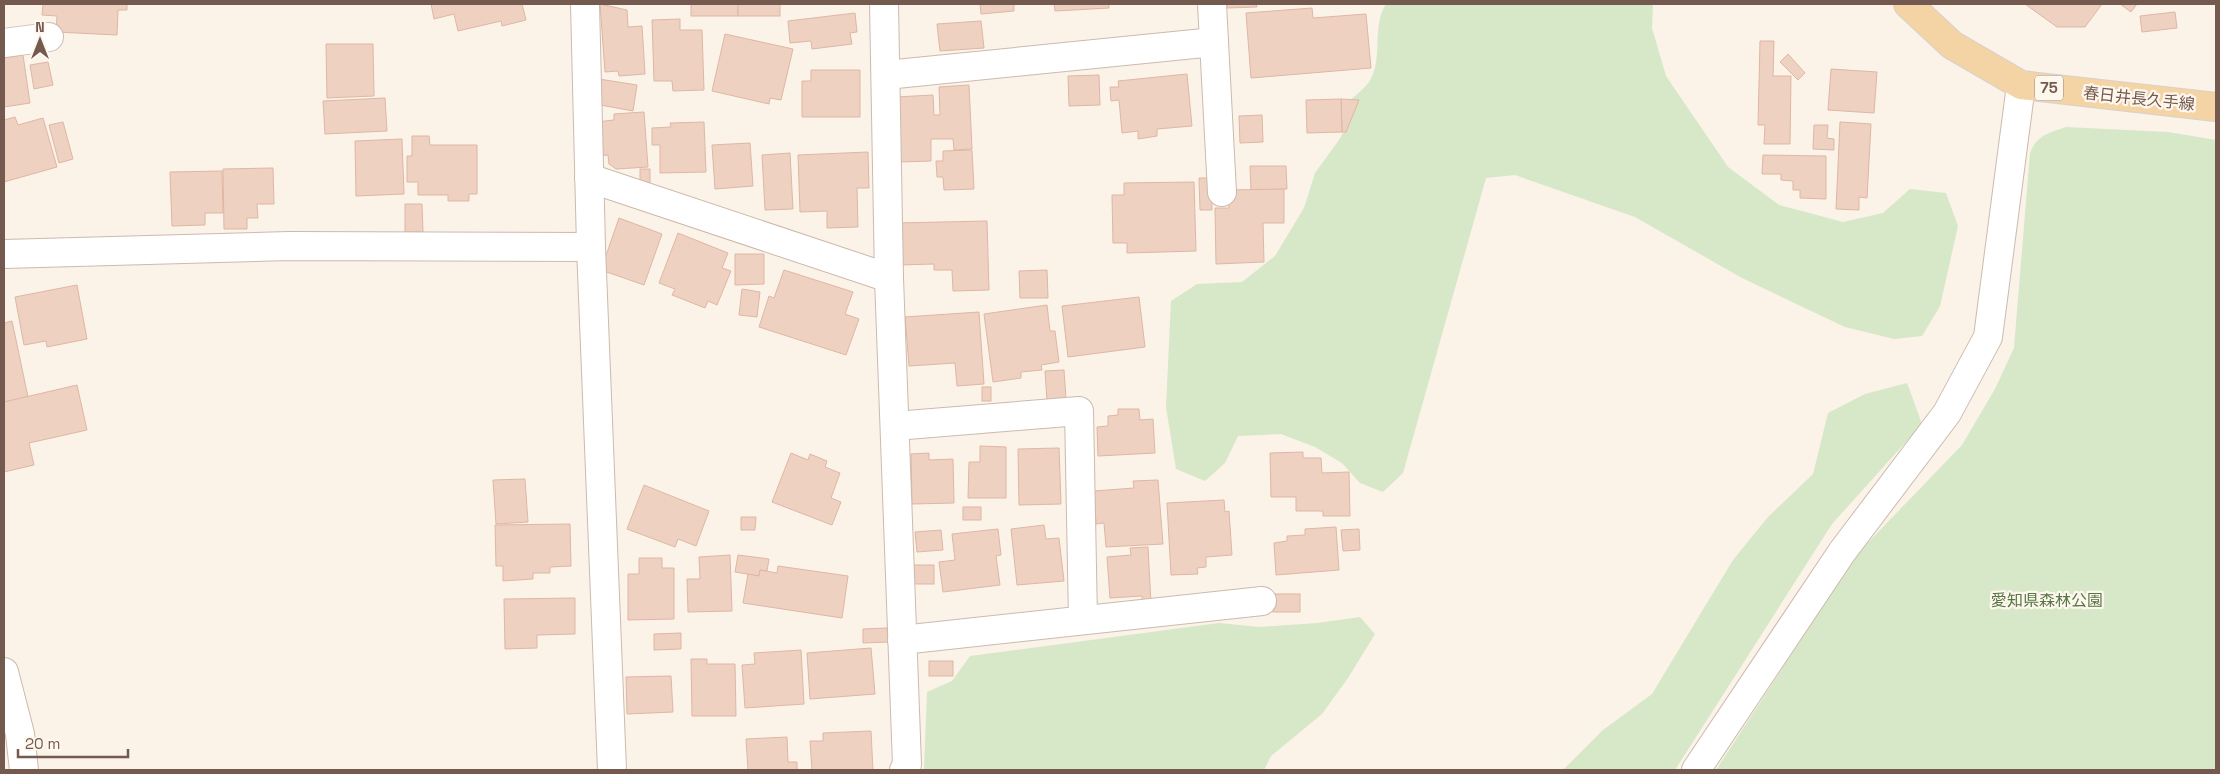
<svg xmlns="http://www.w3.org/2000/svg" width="2220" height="774" viewBox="0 0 2220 774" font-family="'Space Grotesk','Noto Sans JP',sans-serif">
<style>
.green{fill:#d6e8c7}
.building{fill:#eed1c1;stroke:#dfb7a3}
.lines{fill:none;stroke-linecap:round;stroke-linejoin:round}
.minor-casing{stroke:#ccbaae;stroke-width:30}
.major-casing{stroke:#d8d1cd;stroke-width:30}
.minor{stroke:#fff;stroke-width:28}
.major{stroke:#f4d3a5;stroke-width:28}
.labels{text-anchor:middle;stroke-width:4.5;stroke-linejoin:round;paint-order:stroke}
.shield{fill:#fef7ee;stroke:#9d887e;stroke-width:1}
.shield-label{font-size:15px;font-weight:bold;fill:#73594e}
.street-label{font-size:16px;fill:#73594e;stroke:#fef7ee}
.park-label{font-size:16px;fill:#577846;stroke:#fef7ee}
</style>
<rect width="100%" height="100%" fill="#fbf2e8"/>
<g class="green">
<path d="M 1386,4 L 1653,4 L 1652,28 L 1666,76 L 1728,167 L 1779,205 L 1843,222 L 1883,213 L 1910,189 L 1946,193 L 1958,226 L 1940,306 L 1922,336 L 1894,339 L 1845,327 L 1742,278 L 1635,217 L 1515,175 L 1486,178 L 1403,473 L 1383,492 L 1360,483 L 1342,463 L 1315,447 L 1281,434 L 1238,436 L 1225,463 L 1205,481 L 1176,469 L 1166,407 L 1171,301 L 1197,284 L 1242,282 L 1275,256 L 1304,208 L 1315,173 L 1339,140 L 1348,124 L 1349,101 C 1356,95 1364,89 1369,82 C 1384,60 1371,27 1386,4 Z"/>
<path d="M 2066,127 L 2168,132 L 2216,140 L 2216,770 L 1716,770 L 1857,554 L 1962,445 L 1995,389 L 2014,348 L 2030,153 C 2037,135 2049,133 2066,127 Z"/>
<path d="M 1907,383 L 1922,424 L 1832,524 L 1675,770 L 1563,770 L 1603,730 L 1652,694 L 1733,560 L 1768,517 L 1813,474 L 1828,413 L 1865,394 Z"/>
<path d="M 1360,617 L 1375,634 L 1348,678 L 1322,714 L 1271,756 L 1264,770 L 924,770 L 927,692 L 952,681 L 970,656 L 1219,623 L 1259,627 L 1318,623 Z"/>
</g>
<g class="building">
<path d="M 43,4 L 127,4 L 127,10 L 118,10 L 117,35 L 56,32 L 57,16 L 42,15 Z"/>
<path d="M 431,4 L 522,4 L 526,20 L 502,26 L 501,21 L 458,31 L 454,14 L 434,19 Z"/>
<path d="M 600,4 L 627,10 L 628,27 L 642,26 L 645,74 L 619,76 L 618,71 L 605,72 Z"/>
<rect x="691" y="4" width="47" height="12"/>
<rect x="738" y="4" width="42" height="12"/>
<path d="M 980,4 L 1014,4 L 1014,11 L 981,14 Z"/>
<path d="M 1054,4 L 1109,4 L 1109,8 L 1055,11 Z"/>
<path d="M 1227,4 L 1256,4 L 1257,7 L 1227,8 Z"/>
<path d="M 2025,4 L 2102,4 L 2085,27 L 2057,27 Z"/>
<path d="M 2120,4 L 2137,4 L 2131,12 Z"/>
<path d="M 1312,8 L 1313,18 L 1366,14 L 1371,68 L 1251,78 L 1246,13 Z"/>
<path d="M 2175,12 L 2177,28 L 2142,32 L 2140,16 Z"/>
<path d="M 855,13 L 857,32 L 850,33 L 852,44 L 812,49 L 811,41 L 790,43 L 788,21 Z"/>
<path d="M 680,19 L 680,30 L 702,30 L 704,90 L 673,91 L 672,81 L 654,81 L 652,20 Z"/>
<path d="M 981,21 L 984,48 L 940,51 L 937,24 Z"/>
<path d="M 725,34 L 793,49 L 781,100 L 770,98 L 769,104 L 712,91 Z"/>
<path d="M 1760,41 L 1774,41 L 1773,76 L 1791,76 L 1790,144 L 1764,144 L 1765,125 L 1758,125 Z"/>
<path d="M 326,44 L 373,44 L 374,96 L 327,98 Z"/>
<path d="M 1788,54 L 1805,73 L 1798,80 L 1780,62 Z"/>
<path d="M 23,55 L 30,103 L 4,107 L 4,58 Z"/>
<path d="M 48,62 L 53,85 L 34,89 L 30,65 Z"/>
<path d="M 1831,69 L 1877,72 L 1874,113 L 1828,110 Z"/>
<path d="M 811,70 L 860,70 L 860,117 L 802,117 L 802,81 L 811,81 Z"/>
<path d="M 1187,74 L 1192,126 L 1157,129 L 1157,136 L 1138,139 L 1138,131 L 1122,133 L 1119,100 L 1111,101 L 1110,87 L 1119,87 L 1118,81 Z"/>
<path d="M 1099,75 L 1100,105 L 1069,106 L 1068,76 Z"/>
<path d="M 599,79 L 637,85 L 633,111 L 595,104 Z"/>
<path d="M 969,85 L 972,149 L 954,150 L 953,139 L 931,139 L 931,161 L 899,162 L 896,97 L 933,95 L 934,115 L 940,115 L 939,87 Z"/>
<path d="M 385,98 L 387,131 L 325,134 L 323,101 Z"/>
<path d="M 1341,99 L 1359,100 L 1346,132 L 1342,132 Z"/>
<path d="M 1341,99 L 1342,132 L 1307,133 L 1306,100 Z"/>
<path d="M 644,112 L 648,167 L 616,169 L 609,164 L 608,155 L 598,156 L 596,122 L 614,120 L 614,114 Z"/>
<path d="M 1262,115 L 1263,142 L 1240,143 L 1239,116 Z"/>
<path d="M 15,117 L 18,125 L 43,118 L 57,167 L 4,182 L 4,120 Z"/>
<path d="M 63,122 L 73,159 L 59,163 L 49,125 Z"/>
<path d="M 704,122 L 706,172 L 660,173 L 660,145 L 652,145 L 652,128 L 671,127 L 670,123 Z"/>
<path d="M 1840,122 L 1871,124 L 1867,198 L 1859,197 L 1859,210 L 1836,209 Z"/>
<path d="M 1814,125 L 1828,125 L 1827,138 L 1834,139 L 1834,150 L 1813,149 Z"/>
<path d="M 412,136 L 429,136 L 430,145 L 477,145 L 477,194 L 469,194 L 469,201 L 448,201 L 448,195 L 418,195 L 418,182 L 407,182 L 407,156 L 412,156 Z"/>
<path d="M 402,139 L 404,194 L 356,196 L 355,141 Z"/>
<path d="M 750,143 L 753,186 L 715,189 L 712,145 Z"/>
<path d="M 972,150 L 974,189 L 944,190 L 943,177 L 937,177 L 936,161 L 943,161 L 943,151 Z"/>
<path d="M 868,152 L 869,188 L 857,188 L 858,227 L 827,228 L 827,211 L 800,212 L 798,155 Z"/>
<path d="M 790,153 L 793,209 L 765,210 L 762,155 Z"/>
<path d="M 1763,155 L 1826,156 L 1826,199 L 1800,198 L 1800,190 L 1793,190 L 1793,181 L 1781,180 L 1781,174 L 1762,174 Z"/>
<path d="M 1250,166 L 1286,166 L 1287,189 L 1251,190 Z"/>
<path d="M 273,168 L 274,204 L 257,204 L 258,218 L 247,218 L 247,229 L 224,229 L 223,169 Z"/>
<rect x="640" y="169" width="10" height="15"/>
<path d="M 222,171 L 223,213 L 205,213 L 205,225 L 172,226 L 170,172 Z"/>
<path d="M 1199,178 L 1211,178 L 1212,210 L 1200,210 Z"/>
<path d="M 1194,182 L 1196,251 L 1127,253 L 1127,243 L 1113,243 L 1112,195 L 1124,195 L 1124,183 Z"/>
<path d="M 1284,189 L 1284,223 L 1263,223 L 1264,262 L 1216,264 L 1215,208 L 1229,208 L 1228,190 Z"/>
<path d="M 405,204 L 422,204 L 423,232 L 405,232 Z"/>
<path d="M 619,218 L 662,234 L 644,285 L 601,270 Z"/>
<path d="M 987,221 L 989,290 L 953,291 L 952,270 L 934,270 L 934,264 L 899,265 L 898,223 Z"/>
<path d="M 678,233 L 728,253 L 722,268 L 731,271 L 717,305 L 708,301 L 705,308 L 672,295 L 675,289 L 659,283 Z"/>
<path d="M 735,254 L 764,254 L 764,284 L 735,285 Z"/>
<path d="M 784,270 L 853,292 L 845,314 L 859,319 L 846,355 L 759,327 L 769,296 L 774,298 Z"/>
<path d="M 1047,270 L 1048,298 L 1020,298 L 1019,271 Z"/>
<path d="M 77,285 L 87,339 L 47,347 L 46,341 L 24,345 L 15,297 Z"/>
<path d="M 742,289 L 760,292 L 757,317 L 739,315 Z"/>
<path d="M 1139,297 L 1145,347 L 1068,357 L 1062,306 Z"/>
<path d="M 1047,305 L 1050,331 L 1055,331 L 1059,362 L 1041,365 L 1042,370 L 1021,372 L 1021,378 L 993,382 L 984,314 Z"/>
<path d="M 979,312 L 984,384 L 957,386 L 955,363 L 909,366 L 905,317 Z"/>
<path d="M 12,321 L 28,397 L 4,402 L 4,323 Z"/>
<path d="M 1064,370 L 1066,399 L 1047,401 L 1045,371 Z"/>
<path d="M 77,385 L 87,430 L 29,443 L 34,465 L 4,472 L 4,402 Z"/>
<rect x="982" y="387" width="9" height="14"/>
<path d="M 1118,409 L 1139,409 L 1140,420 L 1153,419 L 1155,453 L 1098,456 L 1097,427 L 1108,426 L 1108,416 L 1118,415 Z"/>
<path d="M 980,446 L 1006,447 L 1006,498 L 968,498 L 969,462 L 980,462 Z"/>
<path d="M 1059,448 L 1061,504 L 1019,505 L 1018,449 Z"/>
<path d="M 1303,452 L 1303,458 L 1321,458 L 1322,473 L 1349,472 L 1350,516 L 1323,516 L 1323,511 L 1296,511 L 1296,497 L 1271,497 L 1270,453 Z"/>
<path d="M 791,453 L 808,460 L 810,454 L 827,461 L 825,467 L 840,473 L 831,498 L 841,502 L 832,525 L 772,502 Z"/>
<path d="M 929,453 L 929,460 L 953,459 L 954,503 L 912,504 L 911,454 Z"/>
<path d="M 525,479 L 528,522 L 496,524 L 493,480 Z"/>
<path d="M 1158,480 L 1163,544 L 1106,547 L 1104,523 L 1096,524 L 1094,491 L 1134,488 L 1133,481 Z"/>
<path d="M 644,485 L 709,511 L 696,546 L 678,539 L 675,547 L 627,529 Z"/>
<path d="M 1224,500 L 1225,512 L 1229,511 L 1232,555 L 1206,557 L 1206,567 L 1197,568 L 1198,574 L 1171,575 L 1167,503 Z"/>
<rect x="963" y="507" width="18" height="13"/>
<path d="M 741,517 L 756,517 L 755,530 L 741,530 Z"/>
<path d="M 570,524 L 571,566 L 550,567 L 550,573 L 533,573 L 533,579 L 503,581 L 503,566 L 496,566 L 495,525 Z"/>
<path d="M 1044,525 L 1046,539 L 1059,538 L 1064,581 L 1017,585 L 1011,529 Z"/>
<path d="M 1336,527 L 1339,570 L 1276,575 L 1274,543 L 1287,541 L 1287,536 L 1305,535 L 1305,529 Z"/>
<path d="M 998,529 L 1001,555 L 996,556 L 1000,585 L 943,592 L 939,562 L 955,560 L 952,534 Z"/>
<path d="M 1359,529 L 1360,550 L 1343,551 L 1341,530 Z"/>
<path d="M 941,530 L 943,550 L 917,552 L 915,532 Z"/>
<path d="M 1148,547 L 1151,604 L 1143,604 L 1142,596 L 1110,598 L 1107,557 L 1131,555 L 1130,548 Z"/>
<path d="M 730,555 L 732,611 L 688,612 L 687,579 L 700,579 L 699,557 Z"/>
<path d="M 738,555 L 769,559 L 767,571 L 760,570 L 759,576 L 735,572 Z"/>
<path d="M 639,558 L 662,558 L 662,568 L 674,568 L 674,619 L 628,620 L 628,574 L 639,574 Z"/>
<rect x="913" y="565" width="21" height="19"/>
<path d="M 778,566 L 848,576 L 842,618 L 743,603 L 748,574 L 759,576 L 760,570 L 777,573 Z"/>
<rect x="1273" y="594" width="27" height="18"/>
<path d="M 575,598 L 575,634 L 537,635 L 537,648 L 505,649 L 504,599 Z"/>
<path d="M 887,628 L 888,642 L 863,643 L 863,629 Z"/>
<path d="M 681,633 L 681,649 L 654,650 L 654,634 Z"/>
<path d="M 871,648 L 875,694 L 810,699 L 807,653 Z"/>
<path d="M 801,650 L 804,704 L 745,708 L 742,665 L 755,664 L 754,653 Z"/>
<path d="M 691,659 L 707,659 L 707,664 L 735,664 L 736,716 L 692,716 Z"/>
<rect x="929" y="661" width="24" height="15"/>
<path d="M 671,676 L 673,712 L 627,714 L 626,677 Z"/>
<path d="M 871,731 L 873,770 L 812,770 L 810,741 L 823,741 L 823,733 Z"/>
<path d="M 787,737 L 788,762 L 797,762 L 797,770 L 748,770 L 746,739 Z"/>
</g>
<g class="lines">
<defs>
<g id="minor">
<path d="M 585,4 L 591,247 L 612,770"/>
<path d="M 884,4 L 889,278 L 907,765 L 904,770"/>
<path d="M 1212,4 L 1222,192"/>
<path d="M 4,43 L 49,37"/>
<path d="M 886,75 L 1214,42"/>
<path d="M 589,178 L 889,278"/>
<path d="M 4,254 L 289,246 L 591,247"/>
<path d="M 895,426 L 1079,411 L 1083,620"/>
<path d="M 902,640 L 1262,601"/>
<path d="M 4,672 L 20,734 L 24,770"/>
<path d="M 1696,770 L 1842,552 L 1947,413 L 1988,337 L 2021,85"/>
</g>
<path id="major" d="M 1908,4 L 1952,45 L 2021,85 L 2216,107"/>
</defs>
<use href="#minor" class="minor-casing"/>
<use href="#major" class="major-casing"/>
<use href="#minor" class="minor"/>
<use href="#major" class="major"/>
</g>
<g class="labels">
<rect class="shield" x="2035" y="75.5" width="28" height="25" rx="4"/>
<g class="shield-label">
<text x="2049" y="93">75</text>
</g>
<g class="street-label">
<text transform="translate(2139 98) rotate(6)" y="6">春日井長久手線</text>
</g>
<g class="park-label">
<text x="2047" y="606">愛知県森林公園</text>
</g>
</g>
<rect width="2220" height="774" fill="none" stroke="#73594e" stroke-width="10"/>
<g transform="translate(40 40)" stroke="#fef7ee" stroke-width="4" paint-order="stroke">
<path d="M0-4L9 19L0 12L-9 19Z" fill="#73594e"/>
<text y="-8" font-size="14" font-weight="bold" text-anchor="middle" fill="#73594e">N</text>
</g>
<path d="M18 749v8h110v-8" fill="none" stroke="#73594e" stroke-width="2.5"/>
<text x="25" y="749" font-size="15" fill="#73594e" stroke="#fef7ee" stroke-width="4" paint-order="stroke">20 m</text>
</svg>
